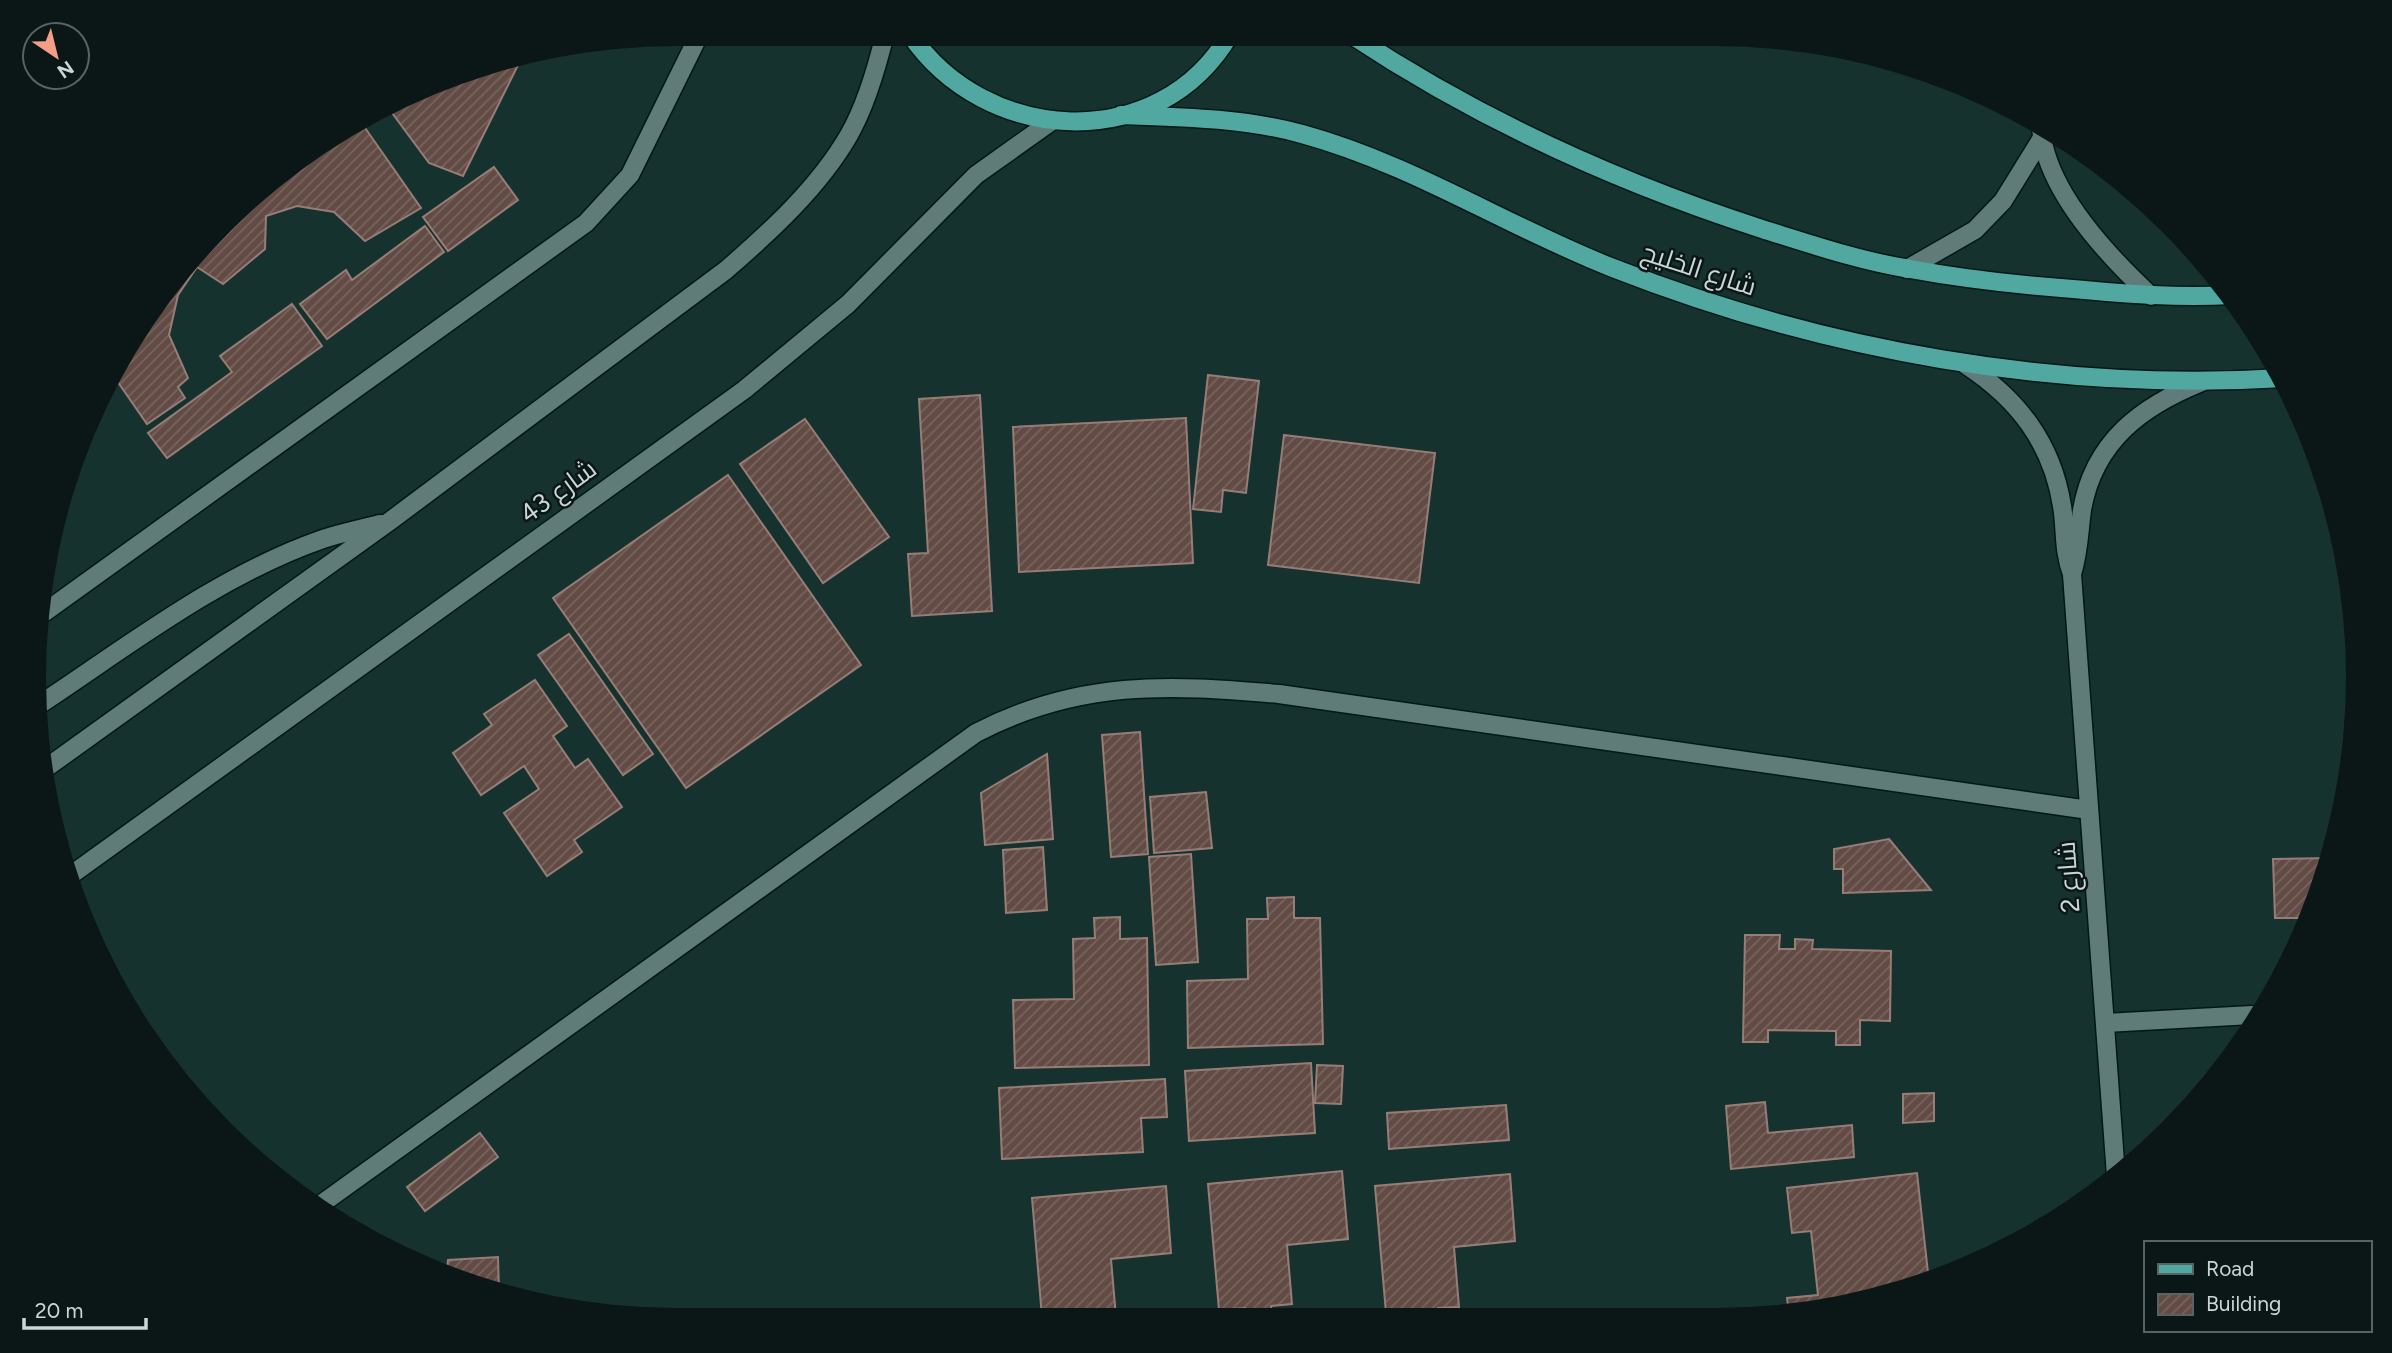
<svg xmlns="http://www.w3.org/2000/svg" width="2392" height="1353" viewBox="0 0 2392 1353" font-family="Figtree,Cairo,sans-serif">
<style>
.building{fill:url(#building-hatch);stroke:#977d76;stroke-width:2}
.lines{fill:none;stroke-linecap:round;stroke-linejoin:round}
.service-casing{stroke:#001917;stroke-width:21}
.minor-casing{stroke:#001917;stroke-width:21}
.secondary-casing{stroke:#001917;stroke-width:21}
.primary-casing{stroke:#001917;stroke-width:21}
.service{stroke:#5f7c78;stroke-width:18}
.minor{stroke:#5f7c78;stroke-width:18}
.secondary{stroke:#5f7c78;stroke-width:18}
.primary{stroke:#50a8a1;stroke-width:18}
.labels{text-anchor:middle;stroke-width:5;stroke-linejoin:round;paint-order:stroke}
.street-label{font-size:26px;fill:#c9d8d6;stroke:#0b1716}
</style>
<defs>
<pattern id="building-hatch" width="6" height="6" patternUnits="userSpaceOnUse" patternTransform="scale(1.75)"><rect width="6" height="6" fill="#624b44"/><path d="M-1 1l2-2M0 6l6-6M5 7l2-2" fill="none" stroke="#77645e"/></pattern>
</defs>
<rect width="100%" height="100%" fill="#16322f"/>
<g class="building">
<path d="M 521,59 L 463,176 L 429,163 L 390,110 L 470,67 Z"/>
<path d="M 363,125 L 421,208 L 365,241 L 334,212 L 297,206 L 266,216 L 265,249 L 223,284 L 197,267 L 178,295 L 169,335 L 188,378 L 178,387 L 185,398 L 147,424 L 115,378 L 142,319 L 285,166 Z"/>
<path d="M 494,167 L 518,200 L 448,251 L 423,217 Z"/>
<path d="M 425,226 L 444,252 L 327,339 L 300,304 L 346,270 L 352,280 Z"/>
<path d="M 292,304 L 322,346 L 167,458 L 148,433 L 232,372 L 220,356 Z"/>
<path d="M 1208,375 L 1259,381 L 1246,493 L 1223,490 L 1221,512 L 1193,509 Z"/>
<path d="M 980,395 L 992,611 L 912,616 L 908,554 L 928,553 L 919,399 Z"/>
<path d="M 1186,418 L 1193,563 L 1019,572 L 1013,427 Z"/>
<path d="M 805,419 L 889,537 L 823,583 L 740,464 Z"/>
<path d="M 1284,435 L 1435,453 L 1419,583 L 1268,565 Z"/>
<path d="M 728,475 L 861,665 L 686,788 L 553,598 Z"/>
<path d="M 569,634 L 653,754 L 623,775 L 538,655 Z"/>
<path d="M 535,680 L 567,726 L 553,736 L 575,768 L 588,759 L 622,807 L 574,840 L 582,852 L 547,876 L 504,813 L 539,789 L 524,766 L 481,795 L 453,753 L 492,725 L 484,714 Z"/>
<path d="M 1140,732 L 1148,854 L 1111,857 L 1102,735 Z"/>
<path d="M 1047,754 L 1053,839 L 985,845 L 981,793 Z"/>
<path d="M 1206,792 L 1212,848 L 1154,853 L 1150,797 Z"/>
<path d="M 1889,839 L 1931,890 L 1843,893 L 1843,869 L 1834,869 L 1834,849 Z"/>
<path d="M 1043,847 L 1047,910 L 1006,913 L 1003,850 Z"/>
<path d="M 1191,854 L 1198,962 L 1156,965 L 1149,857 Z"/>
<path d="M 2331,858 L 2324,884 L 2309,918 L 2275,918 L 2273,859 Z"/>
<path d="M 1294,897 L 1294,918 L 1320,918 L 1323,1044 L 1188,1048 L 1187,981 L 1248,979 L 1247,919 L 1268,919 L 1267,898 Z"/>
<path d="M 1120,917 L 1120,939 L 1147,938 L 1149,1065 L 1015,1068 L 1013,1000 L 1074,999 L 1073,939 L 1095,938 L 1094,918 Z"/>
<path d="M 1745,935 L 1780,935 L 1779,949 L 1795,949 L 1795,939 L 1813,940 L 1812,949 L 1891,951 L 1890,1021 L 1860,1020 L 1860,1045 L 1836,1045 L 1836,1031 L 1768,1030 L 1768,1042 L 1743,1042 Z"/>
<path d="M 1311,1063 L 1315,1133 L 1189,1141 L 1185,1071 Z"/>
<path d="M 1317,1065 L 1343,1066 L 1341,1104 L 1315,1103 Z"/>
<path d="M 1165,1079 L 1167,1117 L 1141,1118 L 1143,1152 L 1002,1159 L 999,1088 Z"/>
<path d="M 1934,1093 L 1934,1121 L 1903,1123 L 1903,1094 Z"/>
<path d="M 1765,1102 L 1768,1133 L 1852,1125 L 1854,1157 L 1731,1169 L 1726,1106 Z"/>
<path d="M 1506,1105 L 1509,1140 L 1389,1149 L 1387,1113 Z"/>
<path d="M 480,1133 L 498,1157 L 425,1211 L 407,1187 Z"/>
<path d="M 1342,1171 L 1348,1239 L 1287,1245 L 1292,1304 L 1271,1306 L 1272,1316 L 1246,1316 L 1245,1308 L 1219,1310 L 1208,1184 Z"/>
<path d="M 1917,1173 L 1929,1282 L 1789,1314 L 1787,1298 L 1818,1295 L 1811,1231 L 1792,1233 L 1787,1188 Z"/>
<path d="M 1510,1174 L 1515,1241 L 1454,1247 L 1459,1307 L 1438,1308 L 1439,1316 L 1413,1316 L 1412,1310 L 1386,1313 L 1375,1186 Z"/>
<path d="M 1166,1186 L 1171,1253 L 1111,1259 L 1116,1317 L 1042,1317 L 1032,1198 Z"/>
<path d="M 498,1257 L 499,1292 L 470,1286 L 435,1270 L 447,1269 L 448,1260 Z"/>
</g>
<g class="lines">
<defs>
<g id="service">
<path d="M 2041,122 C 2041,186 2107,255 2151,296"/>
<path d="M 1907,269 L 1975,230 L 2003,201 L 2045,133"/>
<path d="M 2105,1023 L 2252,1015"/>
</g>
<g id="minor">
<path d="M 1966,365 C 2018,399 2052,443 2062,506 C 2066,530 2063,550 2072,574 L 2116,1176"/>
<path d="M 2072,574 C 2079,552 2079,532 2082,510 C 2094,441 2142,406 2202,382"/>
<path d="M 45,612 L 586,223 L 630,175 L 700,33"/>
<path d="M 320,1205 L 976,733 C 1078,680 1168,684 1279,694 L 2089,810"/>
</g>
<g id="secondary">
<path d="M 36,707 C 127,647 219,575 323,539 C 341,533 361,529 380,524"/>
<path d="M 46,768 L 390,521 L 726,270 C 771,231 819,187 849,135 C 866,105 877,67 885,34"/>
<path d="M 71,875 L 744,390 L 848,304 L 976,175 L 1052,121"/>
</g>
<g id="primary">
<path d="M 910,34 C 985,145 1159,156 1230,34"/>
<path d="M 1350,34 C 1478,119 1616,182 1762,229 C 1810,244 1860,261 1910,269 C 1964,279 2019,285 2073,289 C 2126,294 2179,298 2232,295"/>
<path d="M 1121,115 C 1181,117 1244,118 1302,134 C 1412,164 1508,227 1613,268 C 1825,351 2056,392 2284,378"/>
</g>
</defs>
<use href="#service" class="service-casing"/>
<use href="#minor" class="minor-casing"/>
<use href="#secondary" class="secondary-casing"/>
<use href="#primary" class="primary-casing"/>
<use href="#service" class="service"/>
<use href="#minor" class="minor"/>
<use href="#secondary" class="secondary"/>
<use href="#primary" class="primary"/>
</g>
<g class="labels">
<g class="street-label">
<text transform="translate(1699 269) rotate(18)" y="9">شارع الخليج</text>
<text transform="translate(558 491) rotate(-36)" y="9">شارع 43</text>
<text transform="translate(2068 877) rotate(-94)" y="9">شارع 2</text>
</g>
</g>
<path d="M0 0H2392V1353H0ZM677 46H1715A631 631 0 0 1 2346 677V677A631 631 0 0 1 1715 1308H677A631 631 0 0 1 46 677V677A631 631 0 0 1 677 46Z" fill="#0b1716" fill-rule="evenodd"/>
<rect x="2144" y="1241" width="228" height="91" fill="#0b1716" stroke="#576463" stroke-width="2"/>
<rect x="2158" y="1264" width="35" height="10" fill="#50a8a1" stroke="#576463" stroke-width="2"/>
<text x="2206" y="1276" font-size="21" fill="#c9d8d6">Road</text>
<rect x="2158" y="1294" width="35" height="21" fill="url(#building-hatch)" stroke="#576463" stroke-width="2"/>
<text x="2206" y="1311" font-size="21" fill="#c9d8d6">Building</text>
<g transform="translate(56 56) rotate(145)"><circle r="33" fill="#0b1716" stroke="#576463" stroke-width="2"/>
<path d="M0-5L12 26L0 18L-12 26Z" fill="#f49e87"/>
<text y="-10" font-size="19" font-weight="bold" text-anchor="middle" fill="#c9d8d6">N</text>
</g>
<path d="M24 1318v10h122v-10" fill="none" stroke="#c9d8d6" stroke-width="3.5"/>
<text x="35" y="1318" font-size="21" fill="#c9d8d6" stroke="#0b1716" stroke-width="5" paint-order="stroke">20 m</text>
</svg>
